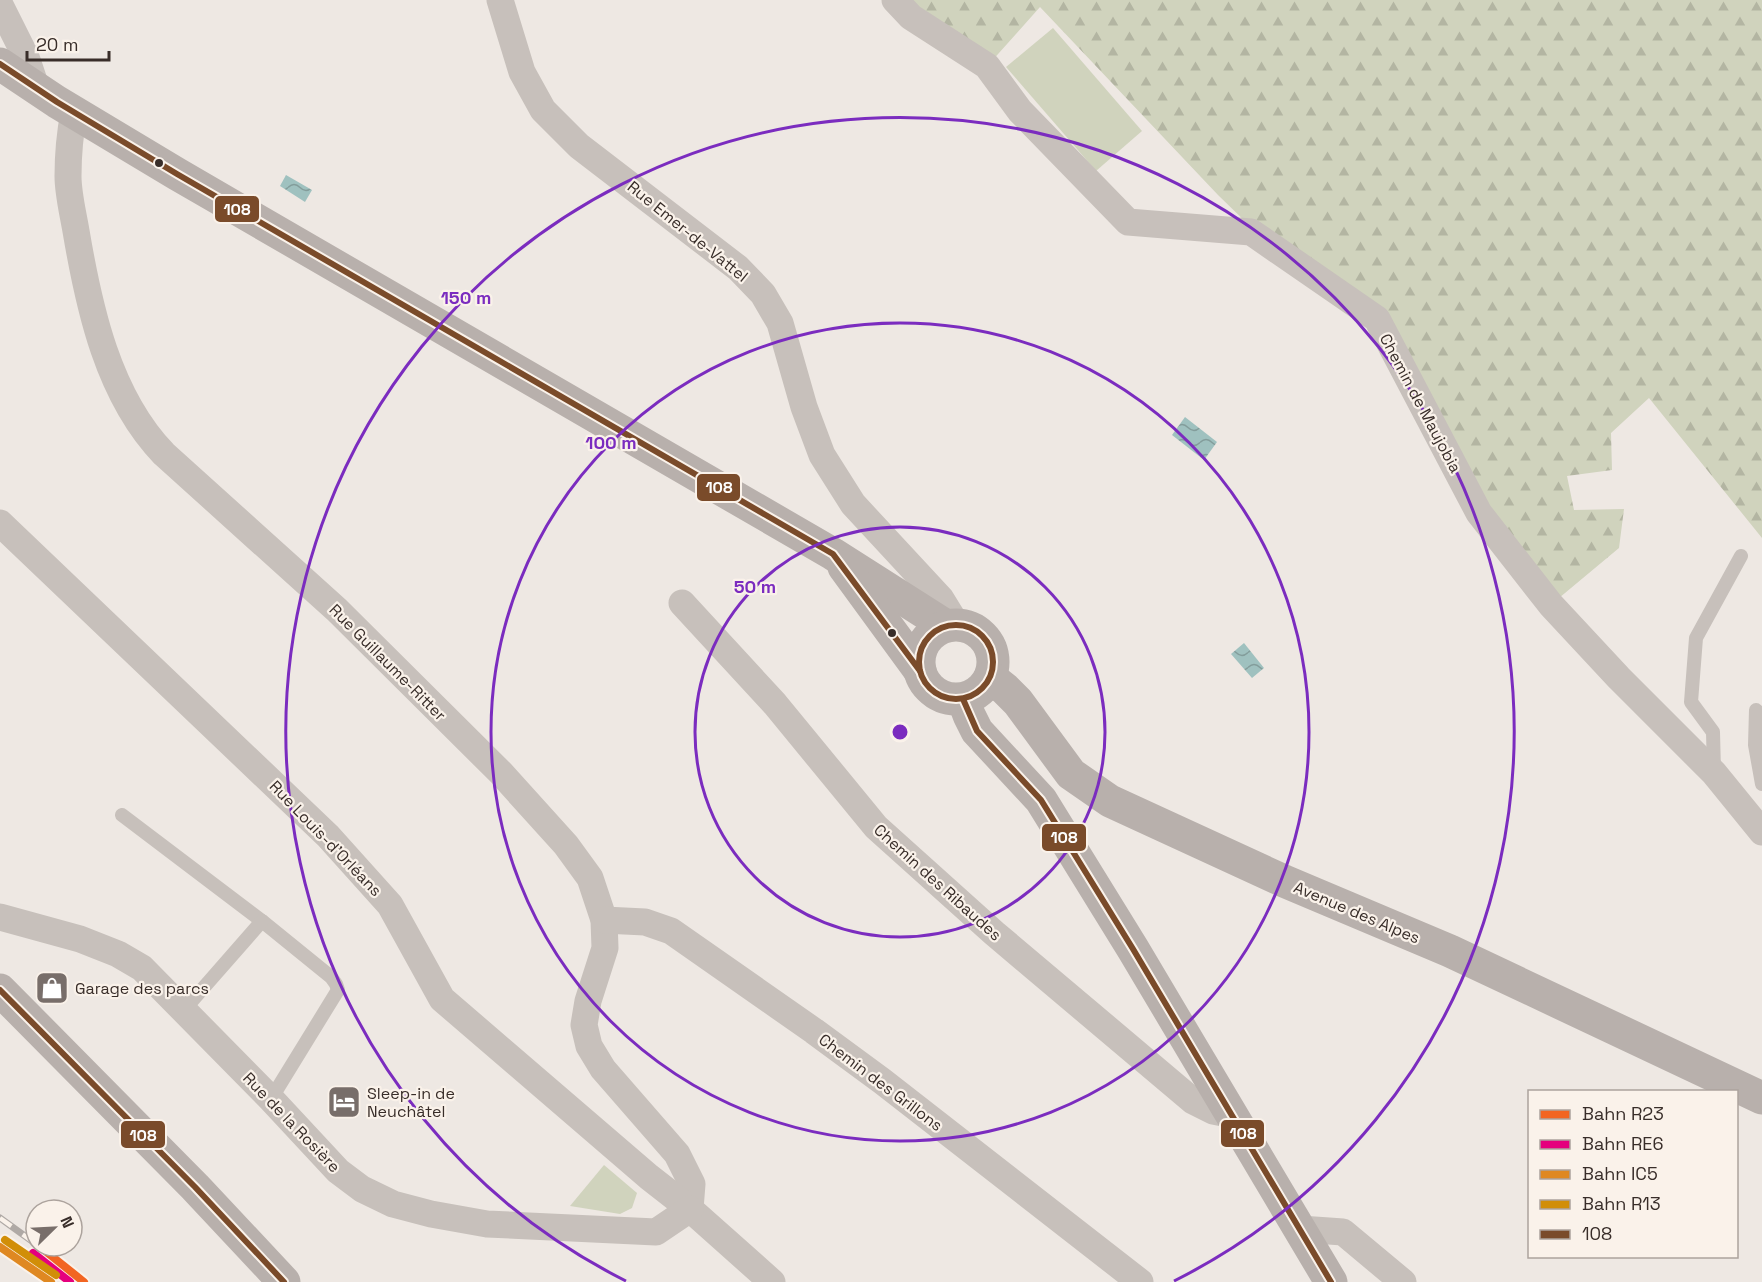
<svg xmlns="http://www.w3.org/2000/svg" width="1762" height="1282" viewBox="0 0 1762 1282" font-family="'Space Grotesk',sans-serif">
<style>
.green{fill:#d0d3bd}
.forest{fill:url(#forest-firs)}
.water{fill:url(#water-waves)}
.lines{fill:none;stroke-linecap:round;stroke-linejoin:round}
.lane{stroke:#c7c0bb;stroke-width:14}
.street{stroke:#c7c0bb;stroke-width:27}
.secondary{stroke:#b8b0ac;stroke-width:33}
.rail-casing{stroke:#afa9a5;stroke-width:7}
.rail{stroke:#faf2ea;stroke-width:4.5;stroke-dasharray:14;stroke-linecap:butt}
.bus-1-casing{stroke:#faf2ea;stroke-width:10}
.bus-1{stroke:#7a4b2a;stroke-width:6}
.rail-1-casing{stroke:#faf2ea;stroke-width:12}
.rail-2-casing{stroke:#faf2ea;stroke-width:12}
.rail-3-casing{stroke:#faf2ea;stroke-width:12}
.rail-4-casing{stroke:#faf2ea;stroke-width:12}
.rail-1{stroke:#f26522;stroke-width:8}
.rail-2{stroke:#e5007d;stroke-width:8}
.rail-3{stroke:#df8821;stroke-width:8}
.rail-4{stroke:#d18e08;stroke-width:8}
.ring{fill:none;stroke:#7b2cbf;stroke-width:3}
.bus-dot{fill:#382d29;stroke:#faf2ea;stroke-width:2}
.labels{text-anchor:middle;stroke-width:4.5;stroke-linejoin:round;paint-order:stroke}
.street-label{font-size:16px;fill:#382d29;stroke:#faf2ea}
.poi-label{font-size:16px;fill:#382d29;stroke:#faf2ea;text-anchor:start}
.centre{fill:#7b2cbf;stroke:#faf2ea;stroke-width:3}
.ring-label{font-size:18px;text-anchor:middle;font-weight:bold;fill:#7b2cbf;stroke:#faf2ea;stroke-width:4.5;stroke-linejoin:round;paint-order:stroke}
.line-badge{stroke:#faf2ea;stroke-width:2}
.badge-label{font-size:16px;text-anchor:middle;font-weight:bold;fill:#fff}
</style>
<defs>
<pattern id="forest-firs" width="22" height="20" patternUnits="userSpaceOnUse" patternTransform="scale(1.5)"><rect width="22" height="20" fill="#d0d3bd"/><path d="M5 1l3.5 6h-7zM16 11l3.5 6h-7z" fill="#b3b5a2"/></pattern>
<pattern id="water-waves" width="16" height="10" patternUnits="userSpaceOnUse" patternTransform="scale(1.5)"><rect width="16" height="10" fill="#9fc1bf"/><path d="M0 5q4-4 8 0t8 0" fill="none" stroke="#839d9b"/></pattern>
</defs>
<rect width="100%" height="100%" fill="#eee8e3"/>
<g class="green">
<path d="M 1053,28 L 1142,131 L 1096,171 L 1006,67 Z"/>
<path d="M 604,1165 L 637,1193 L 632,1208 L 620,1214 L 570,1206 Z"/>
</g>
<path class="forest" d="M 899,0 L 1762,0 L 1762,538 L 1649,398 L 1611,433 L 1612,470 L 1567,476 L 1574,510 L 1624,509 L 1619,548 L 1553,603 L 1481,511 L 1380,317 L 1254,230 L 1218,195 L 1040,7 L 990,63 Z"/>
<g class="water">
<path d="M 286,175 L 312,190 L 305,202 L 280,186 Z"/>
<path d="M 1185,417 L 1217,442 L 1204,460 L 1172,435 Z"/>
<path d="M 1244,643 L 1264,668 L 1252,678 L 1231,654 Z"/>
</g>
<g class="lines">
<g class="lane">
<path d="M 1756,710 L 1755,745 L 1762,784"/>
<path d="M 1714,771 L 1713,732 L 1691,702 L 1696,638 L 1741,556"/>
<path d="M 122,815 L 262,921 L 331,977 L 336,984 L 338,990 L 271,1099"/>
<path d="M 184,1010 L 262,921"/>
</g>
<g class="street">
<path d="M 500,0 L 522,72 L 543,110 L 579,146 L 738,268 L 763,294 L 780,323 L 804,407 L 822,455 L 853,504 L 941,599 L 957,625"/>
<path d="M 895,0 L 911,17 L 987,66 L 1020,111 L 1128,222 L 1251,232 L 1377,319 L 1479,513 L 1551,605 L 1619,678 L 1714,773 L 1762,832"/>
<path d="M 0,5 L 26,57 L 37,90"/>
<path d="M 74,112 C 70,133 68,155 68,176 C 68,194 73,213 76,231 C 89,308 108,396 164,454 L 337,610 L 501,773 L 566,845 L 590,878 L 604,920 L 605,948 L 588,1001 L 584,1025 L 589,1046 L 603,1069 L 677,1154 L 692,1184 L 690,1209"/>
<path d="M 0,523 L 328,836 L 390,905 L 442,999 L 649,1177 L 690,1209 L 772,1282"/>
<path d="M 682,603 L 775,704 L 876,827 L 994,933 L 1193,1101 L 1213,1111 L 1233,1115"/>
<path d="M 0,917 L 80,939 L 118,954 L 142,968 L 271,1099 L 338,1171 L 362,1189 L 393,1204 L 431,1214 L 487,1224 L 656,1232 L 690,1209"/>
<path d="M 604,920 L 645,922 L 671,931 L 814,1031 L 882,1081 L 1140,1282"/>
<path d="M 1300,1229 L 1343,1232 L 1403,1282"/>
</g>
<g class="secondary">
<path d="M 0,64 L 57,102 L 177,174 L 833,554 L 946,626"/>
<path d="M 844,567 L 920,671"/>
<circle cx="956" cy="662" r="37"/>
<path d="M 990,677 L 1005,689 L 1018,702 L 1071,774 L 1110,801 L 1284,881 L 1450,951 L 1762,1098"/>
<path d="M 963,699 L 969,715 L 977,731 L 1041,800 L 1133,949 L 1331,1282"/>
<path d="M 0,990 L 195,1187 L 284,1282"/>
</g>
<defs>
<g id="rail">
<path d="M 0,1218 L 36,1244"/>
<path d="M 38,1246 L 60,1262"/>
</g>
</defs>
<use href="#rail" class="rail-casing"/>
<use href="#rail" class="rail"/>
<defs>
<g id="bus-1">
<path d="M 0,64 L 57,102 L 177,174 L 833,554 L 920,671"/>
<circle cx="956" cy="662" r="37"/>
<path d="M 963,699 L 977,731 L 1041,800 L 1133,949 L 1331,1282"/>
<path d="M 0,990 L 195,1187 L 284,1282"/>
</g>
</defs>
<use href="#bus-1" class="bus-1-casing"/>
<use href="#bus-1" class="bus-1"/>
<defs>
<path id="rail-1" d="M 39,1246 L 84,1282"/>
<path id="rail-2" d="M 33,1253 L 70,1282"/>
<path id="rail-3" d="M 0,1247 L 51,1282"/>
<path id="rail-4" d="M 5,1240 L 56,1275"/>
</defs>
<use href="#rail-1" class="rail-1-casing"/>
<use href="#rail-2" class="rail-2-casing"/>
<use href="#rail-3" class="rail-3-casing"/>
<use href="#rail-4" class="rail-4-casing"/>
<use href="#rail-1" class="rail-1"/>
<use href="#rail-2" class="rail-2"/>
<use href="#rail-3" class="rail-3"/>
<use href="#rail-4" class="rail-4"/>
</g>
<g class="ring">
<circle cx="900" cy="732" r="205"/>
<circle cx="900" cy="732" r="409"/>
<path d="M626 1281A614 614 0 1 1 1174 1281"/>
</g>
<defs>
<symbol id="shop-square" viewBox="-11 -11 22 22"><rect x="-9" y="-9" width="18" height="18" rx="4" fill="#786e6a" stroke="#faf2ea"/><path d="M-5-2.5h2.3a2.7 3.5 0 0 1 5.4 0H5L5.5 6h-11ZM-1.5-2.5h3a1.5 2.3 0 0 0-3 0Z" fill="#fff"/></symbol>
<symbol id="hotel-square" viewBox="-11 -11 22 22"><rect x="-9" y="-9" width="18" height="18" rx="4" fill="#786e6a" stroke="#faf2ea"/><path d="M-6-4.5h1.5V1H6V5H4.5V3h-9V5H-6ZM-4 0a1.8 1.8 0 1 1 3.6 0ZM.5 0V-2.5h3Q6-2.5 6 0Z" fill="#fff"/></symbol>
</defs>
<g fill-rule="evenodd">
<use href="#shop-square" x="33" y="969" width="38" height="38"/>
<use href="#hotel-square" x="325" y="1083" width="38" height="38"/>
</g>
<g class="bus-dot">
<circle cx="159" cy="163" r="5"/>
<circle cx="892" cy="633" r="5"/>
</g>
<g class="labels">
<g class="street-label">
<text transform="translate(688 231) rotate(39)" y="6">Rue Emer-de-Vattel</text>
<text transform="translate(1421 403) rotate(62)" y="6">Chemin de Maujobia</text>
<text transform="translate(388 662) rotate(45)" y="6">Rue Guillaume-Ritter</text>
<text transform="translate(326 838) rotate(46)" y="6">Rue Louis-d'Orléans</text>
<text transform="translate(938 882) rotate(42)" y="6">Chemin des Ribaudes</text>
<text transform="translate(1357 912) rotate(23)" y="6">Avenue des Alpes</text>
<text transform="translate(881 1082) rotate(37)" y="6">Chemin des Grillons</text>
<text transform="translate(292 1122) rotate(46)" y="6">Rue de la Rosière</text>
</g>
<g class="poi-label">
<text x="75" y="994">Garage des parcs</text>
<text x="367" y="1099">Sleep-in de<tspan x="367" dy="18">Neuchâtel</tspan></text>
</g>
</g>
<circle cx="900" cy="732" r="9" class="centre"/>
<g class="ring-label">
<text x="466" y="304">150 m</text>
<text x="611" y="449">100 m</text>
<text x="755" y="593">50 m</text>
</g>
<g class="line-badge">
<rect x="214" y="195" width="46" height="28" rx="6" fill="#7a4b2a"/>
<rect x="696" y="473" width="45" height="29" rx="6" fill="#7a4b2a"/>
<rect x="1041" y="823" width="46" height="29" rx="6" fill="#7a4b2a"/>
<rect x="1220" y="1119" width="45" height="29" rx="6" fill="#7a4b2a"/>
<rect x="120" y="1120" width="46" height="29" rx="6" fill="#7a4b2a"/>
</g>
<g class="badge-label">
<text x="237" y="215">108</text>
<text x="719" y="493">108</text>
<text x="1064" y="843">108</text>
<text x="1243" y="1139">108</text>
<text x="143" y="1141">108</text>
</g>
<rect x="1528" y="1090" width="210" height="168" fill="#faf2ea" stroke="#aca39d" stroke-width="1.5"/>
<rect x="1540" y="1110" width="30" height="9" fill="#f26522" stroke="#aca39d" stroke-width="1.5"/>
<text x="1582" y="1120" font-size="18" fill="#382d29">Bahn R23</text>
<rect x="1540" y="1140" width="30" height="9" fill="#e5007d" stroke="#aca39d" stroke-width="1.5"/>
<text x="1582" y="1150" font-size="18" fill="#382d29">Bahn RE6</text>
<rect x="1540" y="1170" width="30" height="9" fill="#df8821" stroke="#aca39d" stroke-width="1.5"/>
<text x="1582" y="1180" font-size="18" fill="#382d29">Bahn IC5</text>
<rect x="1540" y="1200" width="30" height="9" fill="#d18e08" stroke="#aca39d" stroke-width="1.5"/>
<text x="1582" y="1210" font-size="18" fill="#382d29">Bahn R13</text>
<rect x="1540" y="1230" width="30" height="9" fill="#7a4b2a" stroke="#aca39d" stroke-width="1.5"/>
<text x="1582" y="1240" font-size="18" fill="#382d29">108</text>
<g transform="translate(54 1228) rotate(66)"><circle r="28" fill="#faf2ea" stroke="#aca39d" stroke-width="1.5"/>
<path d="M0-4.5L10 22L0 15L-10 22Z" fill="#786e6a"/>
<text y="-9" font-size="16" font-weight="bold" text-anchor="middle" fill="#382d29">N</text>
</g>
<path d="M27 51v9h82v-9" fill="none" stroke="#382d29" stroke-width="3"/>
<text x="36" y="51" font-size="18" fill="#382d29" stroke="#faf2ea" stroke-width="4.5" paint-order="stroke">20 m</text>
</svg>
